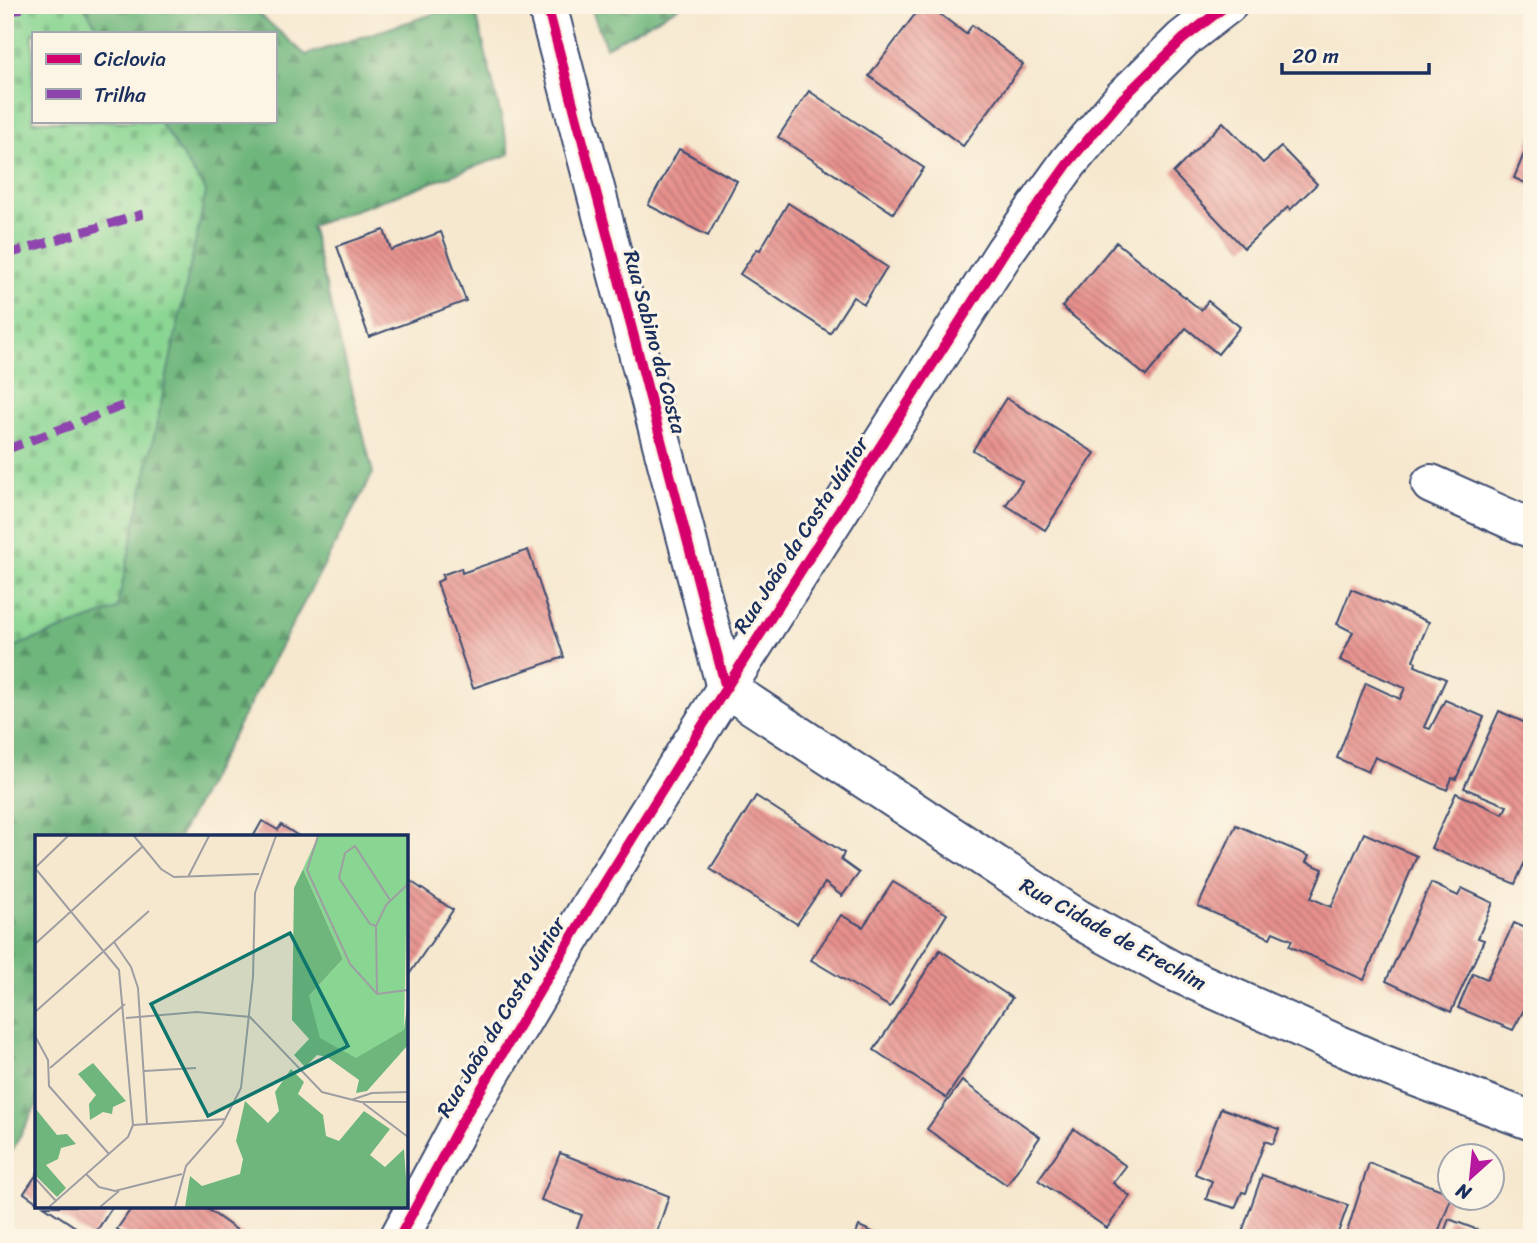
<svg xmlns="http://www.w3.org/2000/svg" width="1537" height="1243" viewBox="0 0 1537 1243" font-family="Sriracha,sans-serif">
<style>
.forest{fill:url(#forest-firs);stroke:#44726d;stroke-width:2}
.cemetery{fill:url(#cemetery-stones);stroke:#528278;stroke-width:2}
.building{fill:url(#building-back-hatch)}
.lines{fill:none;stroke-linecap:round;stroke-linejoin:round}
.minor-casing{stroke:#3c4b6f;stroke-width:42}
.secondary-casing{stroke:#3c4b6f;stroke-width:42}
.minor{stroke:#fff;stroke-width:38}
.secondary{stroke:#fff;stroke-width:38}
.quiet{stroke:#8e44ad;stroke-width:9;stroke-dasharray:18 9;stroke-linecap:butt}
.cycleway-casing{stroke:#fcf5e5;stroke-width:15}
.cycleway{stroke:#d6006c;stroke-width:10}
.labels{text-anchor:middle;stroke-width:6;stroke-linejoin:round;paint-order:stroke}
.street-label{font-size:21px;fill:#1b2f5e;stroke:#fcf5e5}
.inset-road{fill:none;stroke:#9e9ea2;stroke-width:2}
.view{fill:#0f766e;fill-opacity:0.15;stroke:#0f766e;stroke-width:3.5}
.inset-edge{fill:none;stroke:#1b2f5e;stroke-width:3.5}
</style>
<defs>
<pattern id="forest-firs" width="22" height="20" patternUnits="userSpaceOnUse" patternTransform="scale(1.75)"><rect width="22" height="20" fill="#6eb67c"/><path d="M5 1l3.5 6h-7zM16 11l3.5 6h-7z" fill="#5a9469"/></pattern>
<pattern id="cemetery-stones" width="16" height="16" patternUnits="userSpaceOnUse" patternTransform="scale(1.75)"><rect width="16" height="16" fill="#89d592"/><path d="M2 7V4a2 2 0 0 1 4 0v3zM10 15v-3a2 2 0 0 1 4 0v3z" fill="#76b780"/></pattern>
<pattern id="building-back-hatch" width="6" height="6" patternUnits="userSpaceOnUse" patternTransform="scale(1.75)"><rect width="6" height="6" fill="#e7908c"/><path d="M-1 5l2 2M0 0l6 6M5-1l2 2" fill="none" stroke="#ba7676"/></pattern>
</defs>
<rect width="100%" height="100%" fill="#fcf5e5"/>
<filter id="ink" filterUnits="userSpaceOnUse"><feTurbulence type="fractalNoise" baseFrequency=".0143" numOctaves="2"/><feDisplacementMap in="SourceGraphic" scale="14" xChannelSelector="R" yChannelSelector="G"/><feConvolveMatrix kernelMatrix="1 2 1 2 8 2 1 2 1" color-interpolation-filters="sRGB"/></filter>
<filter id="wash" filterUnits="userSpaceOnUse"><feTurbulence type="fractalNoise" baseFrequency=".00686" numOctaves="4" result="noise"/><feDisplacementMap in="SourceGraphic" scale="28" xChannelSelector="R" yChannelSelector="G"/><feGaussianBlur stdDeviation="1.57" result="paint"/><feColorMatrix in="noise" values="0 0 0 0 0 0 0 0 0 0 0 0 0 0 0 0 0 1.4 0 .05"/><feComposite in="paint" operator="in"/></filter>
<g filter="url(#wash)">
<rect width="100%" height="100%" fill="#f6e8cf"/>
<g class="forest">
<path d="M 83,5 L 249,5 L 306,55 L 461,5 L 474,5 L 510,154 L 311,226 L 373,473 L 179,837 L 37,837 L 37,1104 L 5,1164 L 5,650 L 117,609 L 206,192 L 159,121 L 275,121 L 275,33 L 101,33 Z"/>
<path d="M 590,5 L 682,5 L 606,47 Z"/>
</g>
<path class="cemetery" d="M 5,5 L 83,5 L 101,33 L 33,33 L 33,121 L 159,121 L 206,192 L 117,609 L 5,650 Z"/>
<g id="blocks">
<g class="building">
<path d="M 922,5 L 928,5 L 966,34 L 972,25 L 1023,64 L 963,146 L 869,76 Z"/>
<path d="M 809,91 L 924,168 L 893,213 L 778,137 Z"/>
<path d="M 1223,122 L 1263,163 L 1281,147 L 1317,184 L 1290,210 L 1288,207 L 1244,248 L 1173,173 Z"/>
<path d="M 1532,134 L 1532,186 L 1514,178 Z"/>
<path d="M 679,149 L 737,181 L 708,236 L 648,205 Z"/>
<path d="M 788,203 L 887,267 L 864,304 L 853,297 L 830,333 L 740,274 L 757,249 L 760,250 Z"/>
<path d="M 384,230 L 391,250 L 441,232 L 466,301 L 369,337 L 337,246 Z"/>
<path d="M 1116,242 L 1201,310 L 1208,301 L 1240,327 L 1218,354 L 1186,328 L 1146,376 L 1062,307 Z"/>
<path d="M 1006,398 L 1095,453 L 1045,530 L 1006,505 L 1022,481 L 973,450 Z"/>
<path d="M 528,550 L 564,657 L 473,688 L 437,582 L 443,579 L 442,575 L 461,568 L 462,573 Z"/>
<path d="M 1351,589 L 1429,622 L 1413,660 L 1416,662 L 1415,666 L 1446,679 L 1424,727 L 1430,729 L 1445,700 L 1484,717 L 1456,779 L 1452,778 L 1447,790 L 1375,757 L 1368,772 L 1337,758 L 1366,683 L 1400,699 L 1405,688 L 1340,660 L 1353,632 L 1337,624 Z"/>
<path d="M 1499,711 L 1532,726 L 1532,846 L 1515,884 L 1431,848 L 1456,793 L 1503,814 L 1507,806 L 1464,788 Z"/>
<path d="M 756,796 L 844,853 L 841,860 L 859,873 L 842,896 L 825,883 L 797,924 L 710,869 Z"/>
<path d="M 262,821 L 278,830 L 281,825 L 300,837 L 253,837 Z"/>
<path d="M 1236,825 L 1309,856 L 1306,862 L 1323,869 L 1311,898 L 1331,907 L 1364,833 L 1417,856 L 1364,980 L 1289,946 L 1292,940 L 1273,932 L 1270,938 L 1198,906 Z"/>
<path d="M 406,878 L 453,910 L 406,979 Z"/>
<path d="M 893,882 L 947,914 L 890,1007 L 811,960 L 841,915 L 863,927 Z"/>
<path d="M 1431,883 L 1458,896 L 1462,888 L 1493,903 L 1478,938 L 1484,940 L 1451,1012 L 1386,981 Z"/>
<path d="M 1514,923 L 1532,931 L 1532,958 L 1529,964 L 1532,970 L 1532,995 L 1513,1030 L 1458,1008 L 1473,973 L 1487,979 Z"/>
<path d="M 940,950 L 1012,998 L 946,1098 L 874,1050 Z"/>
<path d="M 962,1081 L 1040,1137 L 1007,1185 L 927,1129 Z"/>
<path d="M 1221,1108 L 1279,1129 L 1273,1144 L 1265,1141 L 1246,1193 L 1242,1192 L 1235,1208 L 1206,1199 L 1212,1181 L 1195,1174 Z"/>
<path d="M 1074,1129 L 1126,1166 L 1113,1183 L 1130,1196 L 1107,1228 L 1038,1180 Z"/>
<path d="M 560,1153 L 669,1196 L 655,1238 L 573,1238 L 582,1215 L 541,1200 Z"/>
<path d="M 1369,1163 L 1450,1193 L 1451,1198 L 1436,1238 L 1345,1238 Z"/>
<path d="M 37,1174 L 37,1202 L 24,1193 Z"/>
<path d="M 1262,1175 L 1348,1205 L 1336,1238 L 1240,1238 Z"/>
<path d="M 44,1206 L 113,1206 L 92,1238 Z"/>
<path d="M 133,1206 L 203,1206 L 248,1238 L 129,1238 L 117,1229 Z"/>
<path d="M 1449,1219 L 1499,1238 L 1442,1238 Z"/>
<path d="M 859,1226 L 886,1238 L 854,1238 Z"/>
</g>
</g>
</g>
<g filter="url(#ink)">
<use href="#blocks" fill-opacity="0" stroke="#3c4b6f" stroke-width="2"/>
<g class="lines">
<defs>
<g id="minor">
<path d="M 547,5 L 726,688 L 1078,919 L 1171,970 L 1382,1064 L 1532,1121"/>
<path d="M 1431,484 L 1532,529"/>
</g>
<path id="secondary" d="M 399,1238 L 458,1128 L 592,903 L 726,688 L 1005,251 L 1069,162 L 1123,98 L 1183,39 L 1227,5"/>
</defs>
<use href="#minor" class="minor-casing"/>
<use href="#secondary" class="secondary-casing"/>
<use href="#minor" class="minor"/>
<use href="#secondary" class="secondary"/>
<g class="quiet">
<path d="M 5,14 L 22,8"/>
<path d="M 5,255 L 143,214"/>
<path d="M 5,450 L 125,405"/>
</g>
<defs>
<g id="cycleway">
<path d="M 547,5 L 726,688"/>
<path d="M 399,1238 L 458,1128 L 592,903 L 726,688 L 1005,251 L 1069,162 L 1123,98 L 1183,39 L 1227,5"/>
</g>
</defs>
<use href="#cycleway" class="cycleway-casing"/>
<use href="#cycleway" class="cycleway"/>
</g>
</g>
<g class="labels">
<g class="street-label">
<text transform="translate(655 342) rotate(75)" y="7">Rua Sabino da Costa</text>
<text transform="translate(801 535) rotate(-57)" y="7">Rua João da Costa Júnior</text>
<text transform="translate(1113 934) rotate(29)" y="7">Rua Cidade de Erechim</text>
<text transform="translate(501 1017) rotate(-59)" y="7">Rua João da Costa Júnior</text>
</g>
</g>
<g transform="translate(35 835)">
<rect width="373" height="373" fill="#f6e8cf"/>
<path d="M 268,34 L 308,124 L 274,161 L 369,195 L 373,164 L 373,210 L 332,256 L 321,258 L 324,245 L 292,222 L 282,220 L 270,232 L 259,220 L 274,204 L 257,185 L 259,53 ZM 58,228 L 91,266 L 78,272 L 77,279 L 68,277 L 55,285 L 54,269 L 61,260 L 43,239 ZM 256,234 L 269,247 L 263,259 L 288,280 L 291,301 L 304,306 L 329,276 L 355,294 L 335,320 L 350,332 L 369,314 L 373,372 L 150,372 L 155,341 L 167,351 L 205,339 L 208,324 L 201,306 L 210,266 L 233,288 L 244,276 L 240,257 ZM 0,273 L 22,300 L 32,299 L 41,309 L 26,313 L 23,324 L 11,330 L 31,353 L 22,362 L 0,340 Z" fill="#6eb67c"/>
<path d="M 283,1 L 373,1 L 369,195 L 321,223 L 285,203 L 274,161 L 308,124 L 268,34 Z" fill="#89d592"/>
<path class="inset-road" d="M 99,1 L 126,34 L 139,42 L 224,39M 283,1 L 272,35 L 315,129 L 342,159 L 373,155M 0,33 L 84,135 L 98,290 L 93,302 L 14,372M 0,33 L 33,1M 153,42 L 174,1M 341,91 L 335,89 L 304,43 L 310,18 L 320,11 L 355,65M 79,107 L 96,132 L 103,153 L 112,289M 0,109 L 107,12M 342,159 L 341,91 L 351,70 L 373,49M 0,177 L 114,76M 91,183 L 162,177 L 215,182 L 287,257 L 326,267 L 373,267M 0,201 L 13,225 L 14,251 L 74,319M 15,233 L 90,169M 109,236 L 161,233M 316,265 L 337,258 L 373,257M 328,268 L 373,302M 98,290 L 191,284M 51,339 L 64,352 L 80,356 L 147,339M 0,343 L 21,366M 65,372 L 84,356M 140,372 L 151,331 L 187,290 L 206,253 L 218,142 L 220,58 L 241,1"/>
<path class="view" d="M 255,98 L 313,211 L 173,281 L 116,169 Z"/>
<rect width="373" height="373" class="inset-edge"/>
</g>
<rect width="1537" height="1243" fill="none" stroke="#fcf5e5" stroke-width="28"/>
<rect x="32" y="32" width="245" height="91" fill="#fcf5e5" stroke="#a2a6af" stroke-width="2"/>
<rect x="46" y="54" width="35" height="10" fill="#d6006c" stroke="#a2a6af" stroke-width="2"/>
<text x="94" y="66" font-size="21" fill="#1b2f5e">Ciclovia</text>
<rect x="46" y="89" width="35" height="10" fill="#8e44ad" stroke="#a2a6af" stroke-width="2"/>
<text x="94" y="102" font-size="21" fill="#1b2f5e">Trilha</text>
<g transform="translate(1471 1177) rotate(207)"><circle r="33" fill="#fcf5e5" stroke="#a2a6af" stroke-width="2"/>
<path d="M0-5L12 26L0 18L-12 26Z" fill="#b5179e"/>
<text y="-10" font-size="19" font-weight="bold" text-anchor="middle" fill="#1b2f5e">N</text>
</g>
<path d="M1282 63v10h147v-10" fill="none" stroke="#1b2f5e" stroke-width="3.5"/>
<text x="1292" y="63" font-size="21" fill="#1b2f5e" stroke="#fcf5e5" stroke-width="5" paint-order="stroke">20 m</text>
</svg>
